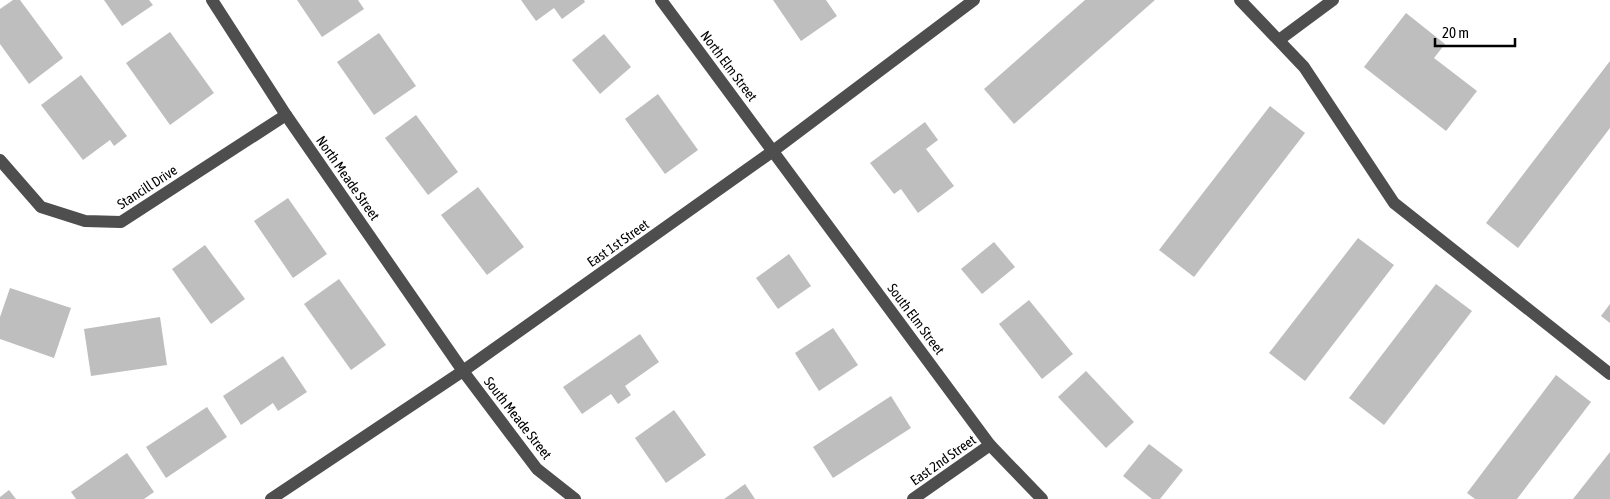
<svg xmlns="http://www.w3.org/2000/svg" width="1610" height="499" viewBox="0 0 1610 499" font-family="'Asap Condensed',sans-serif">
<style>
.building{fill:#bebebe}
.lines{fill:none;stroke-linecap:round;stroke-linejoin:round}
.minor{stroke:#4e4e4e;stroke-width:12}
.labels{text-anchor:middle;stroke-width:5;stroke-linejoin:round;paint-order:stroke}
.street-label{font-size:14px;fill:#000;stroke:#fff}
</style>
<rect width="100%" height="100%" fill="#fff"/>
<g class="building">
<path d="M 13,0 L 20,0 L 63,58 L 29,84 L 0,44 L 0,9 Z"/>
<path d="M 104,0 L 149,0 L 153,5 L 122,26 Z"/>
<path d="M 297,0 L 358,0 L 364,9 L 322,37 Z"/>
<path d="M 521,0 L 584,0 L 585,2 L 562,19 L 554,8 L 536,21 Z"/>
<path d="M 773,0 L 826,0 L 837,16 L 801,41 Z"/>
<path d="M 1085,0 L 1155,0 L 1014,124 L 984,89 Z"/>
<path d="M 1406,13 L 1445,44 L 1434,58 L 1477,91 L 1446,131 L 1364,67 Z"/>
<path d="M 170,32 L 214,93 L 170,125 L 126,63 Z"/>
<path d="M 379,33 L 416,86 L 374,115 L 337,62 Z"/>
<path d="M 604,34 L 631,67 L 600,94 L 572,60 Z"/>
<path d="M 1610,61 L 1610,128 L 1518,248 L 1486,223 Z"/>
<path d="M 81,75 L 127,136 L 114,146 L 110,140 L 83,160 L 41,105 Z"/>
<path d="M 658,94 L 698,150 L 665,174 L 625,119 Z"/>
<path d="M 1270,106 L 1305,133 L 1194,277 L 1159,250 Z"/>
<path d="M 416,115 L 458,172 L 428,195 L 385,138 Z"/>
<path d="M 925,122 L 938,140 L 926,149 L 954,186 L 918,213 L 901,189 L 894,194 L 870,163 Z"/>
<path d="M 478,187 L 524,247 L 487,275 L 441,215 Z"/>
<path d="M 288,198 L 327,254 L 293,278 L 254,221 Z"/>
<path d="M 1358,238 L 1394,265 L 1305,381 L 1269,353 Z"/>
<path d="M 994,242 L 1015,267 L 982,294 L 961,269 Z"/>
<path d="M 205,245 L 245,299 L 211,324 L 172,269 Z"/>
<path d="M 789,254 L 811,286 L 778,309 L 756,278 Z"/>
<path d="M 339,279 L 386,345 L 351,370 L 304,304 Z"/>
<path d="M 1436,284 L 1472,311 L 1384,425 L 1349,398 Z"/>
<path d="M 10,288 L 71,308 L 54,358 L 0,339 L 0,317 Z"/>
<path d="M 1029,300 L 1073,354 L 1042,379 L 999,324 Z"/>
<path d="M 1610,304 L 1610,323 L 1601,316 Z"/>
<path d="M 160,317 L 167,365 L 91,376 L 84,329 Z"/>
<path d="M 833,328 L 858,365 L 819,391 L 795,353 Z"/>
<path d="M 640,334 L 659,362 L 625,386 L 631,395 L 618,404 L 611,394 L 582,414 L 563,387 Z"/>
<path d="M 283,356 L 307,392 L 278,411 L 273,403 L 241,425 L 223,396 Z"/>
<path d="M 1086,371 L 1134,422 L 1106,448 L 1058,397 Z"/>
<path d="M 1556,375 L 1591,402 L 1517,499 L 1475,499 L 1467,493 Z"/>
<path d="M 891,396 L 911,428 L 833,478 L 813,447 Z"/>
<path d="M 207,407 L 227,437 L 166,478 L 146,447 Z"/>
<path d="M 674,410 L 706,455 L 666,483 L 635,438 Z"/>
<path d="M 1149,444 L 1183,470 L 1160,499 L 1152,499 L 1123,476 Z"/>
<path d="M 1610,452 L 1610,499 L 1573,499 Z"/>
<path d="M 127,453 L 154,492 L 144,499 L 76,499 L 71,492 Z"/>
<path d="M 745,484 L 755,499 L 724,499 Z"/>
<path d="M 9,490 L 16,499 L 0,499 L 0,497 Z"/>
</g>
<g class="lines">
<g class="minor">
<path d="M 212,0 L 286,115 L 463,371 L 537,469 L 575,499"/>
<path d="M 661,0 L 990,445 L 1042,499"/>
<path d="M 1240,0 L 1304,67 L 1394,203 L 1610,374"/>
<path d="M 1279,40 L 1333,0"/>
<path d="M 0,160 L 41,207 L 85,221 L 121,222 L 286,115"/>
<path d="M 271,499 L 463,371 L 773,151 L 974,0"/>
<path d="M 913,499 L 990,445"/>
</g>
</g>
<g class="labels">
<g class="street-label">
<text transform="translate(729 66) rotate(53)" y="5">North Elm Street</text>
<text transform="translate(348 178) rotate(55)" y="5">North Meade Street</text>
<text transform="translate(147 187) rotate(-33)" y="5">Stancill Drive</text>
<text transform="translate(618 243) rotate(-35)" y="5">East 1st Street</text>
<text transform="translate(916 319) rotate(53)" y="5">South Elm Street</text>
<text transform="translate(518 418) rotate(52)" y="5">South Meade Street</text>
<text transform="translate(943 460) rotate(-35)" y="5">East 2nd Street</text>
</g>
</g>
<path d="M1435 38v8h80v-8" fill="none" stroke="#000000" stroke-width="2.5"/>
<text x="1442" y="38" font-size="15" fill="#000000" stroke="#ffffff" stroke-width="4" paint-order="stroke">20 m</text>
</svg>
